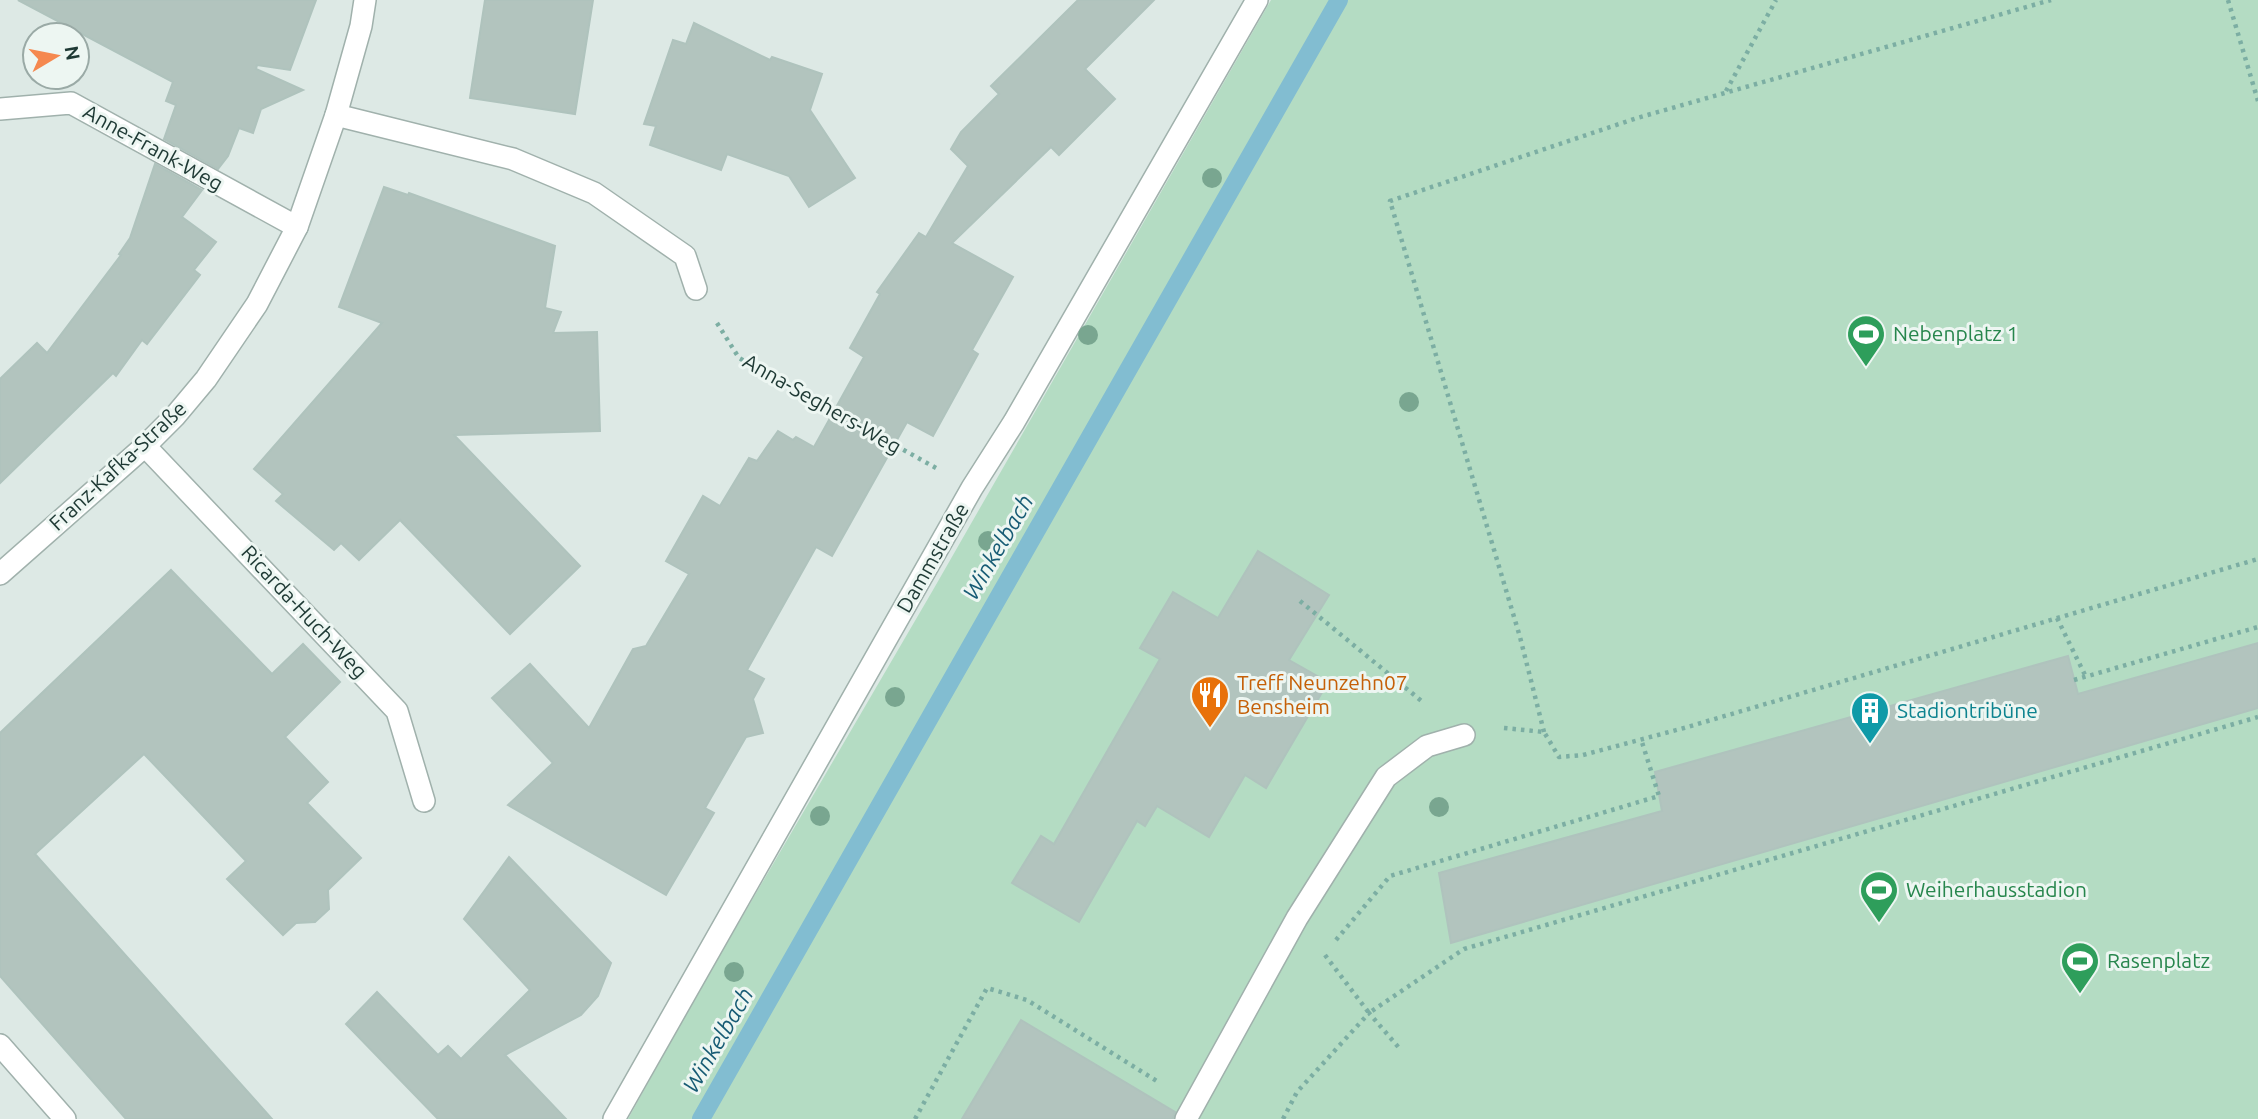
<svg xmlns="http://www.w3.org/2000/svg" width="2258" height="1119" viewBox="0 0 2258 1119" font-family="Ubuntu,sans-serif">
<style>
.green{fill:#b4dcc3}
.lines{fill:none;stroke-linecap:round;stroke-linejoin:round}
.stream{stroke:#82bdd1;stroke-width:18}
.building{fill:#b2c4be;stroke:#afc3bd;stroke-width:2}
.service-casing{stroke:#a0b1ac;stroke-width:24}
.minor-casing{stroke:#a0b1ac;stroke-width:24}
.path{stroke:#7caea3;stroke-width:4.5;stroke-dasharray:3.5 5;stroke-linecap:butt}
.service{stroke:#fff;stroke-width:21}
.minor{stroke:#fff;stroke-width:21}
.tree{fill:#79a690}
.labels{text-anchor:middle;stroke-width:6;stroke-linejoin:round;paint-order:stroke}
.street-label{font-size:21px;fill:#1e3934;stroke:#edf6f2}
.leisure-label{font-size:21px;fill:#27864d;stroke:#edf6f2;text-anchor:start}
.food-label{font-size:21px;fill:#c56008;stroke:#edf6f2;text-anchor:start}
.culture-label{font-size:21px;fill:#0d838f;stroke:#edf6f2;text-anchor:start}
.water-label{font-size:23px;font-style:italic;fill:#185c75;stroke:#edf6f2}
</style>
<rect width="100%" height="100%" fill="#dde9e5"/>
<path class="green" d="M 1271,0 L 2258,0 L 2258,1119 L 628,1119 L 696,996 L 933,590 Z"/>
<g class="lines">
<path class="stream" d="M 701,1119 L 1339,0"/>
</g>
<g class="building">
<path d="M 18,0 L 316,0 L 290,70 L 257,65 L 256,69 L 303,90 L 261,109 L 253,133 L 239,128 L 228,156 L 218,169 L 164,139 L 176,105 L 166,101 L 173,82 Z"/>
<path d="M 485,0 L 593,0 L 575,114 L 470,98 Z"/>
<path d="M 1078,0 L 1154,0 L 1085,69 L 1115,99 L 1059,155 L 1051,147 L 952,243 L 1013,277 L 972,350 L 978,354 L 933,436 L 907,422 L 832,556 L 816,547 L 747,670 L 764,679 L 753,699 L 763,733 L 746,737 L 705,808 L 714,813 L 666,895 L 508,805 L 553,763 L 492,698 L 530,664 L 589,728 L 633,649 L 646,646 L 689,574 L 666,561 L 703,496 L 720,506 L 749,458 L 757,461 L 778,431 L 793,440 L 796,437 L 814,447 L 864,357 L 850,348 L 880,294 L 877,292 L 919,233 L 926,237 L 968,166 L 951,149 L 961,132 L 999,94 L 991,86 Z"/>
<path d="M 694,23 L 770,60 L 772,57 L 822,74 L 810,110 L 855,178 L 809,207 L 789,176 L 727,154 L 721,170 L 650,145 L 656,126 L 644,124 L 673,40 L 686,44 Z"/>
<path d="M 155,164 L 202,190 L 182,217 L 216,242 L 194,270 L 200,275 L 147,344 L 142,340 L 116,376 L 113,373 L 0,483 L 0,379 L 37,343 L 47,353 L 121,255 L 119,254 L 130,238 Z"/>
<path d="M 384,187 L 408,195 L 409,193 L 555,246 L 545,308 L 561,312 L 553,333 L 597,332 L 600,431 L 454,435 L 580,566 L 510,634 L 400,520 L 359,560 L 341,543 L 334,550 L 276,501 L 283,494 L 254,469 L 382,323 L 339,307 Z"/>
<path d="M 1258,551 L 1329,595 L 1289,660 L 1328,682 L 1266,788 L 1245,775 L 1209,837 L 1157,806 L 1145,826 L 1137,821 L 1079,922 L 1012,883 L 1041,836 L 1054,844 L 1160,659 L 1140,648 L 1173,592 L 1218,618 Z"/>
<path d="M 171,570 L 272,674 L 303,644 L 340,682 L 285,737 L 328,782 L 307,803 L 361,858 L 328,890 L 329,909 L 315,922 L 296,923 L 283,935 L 227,879 L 246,861 L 144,754 L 35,854 L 272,1119 L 126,1119 L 0,976 L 0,733 Z"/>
<path d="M 2258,643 L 2258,708 L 1451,943 L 1439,873 L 1662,811 L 1655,772 L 2068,656 L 2078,694 Z"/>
<path d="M 509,857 L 611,963 L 598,996 L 581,1015 L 505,1055 L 566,1119 L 438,1119 L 346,1024 L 377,992 L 438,1055 L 448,1046 L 461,1059 L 530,990 L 464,919 Z"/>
<path d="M 1021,1020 L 1175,1112 L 1173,1119 L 962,1119 Z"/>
</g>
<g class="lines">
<defs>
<g id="service">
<path d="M 614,1119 L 972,488 L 1014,422 L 1257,0"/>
<path d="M 1186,1119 L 1297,918 L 1386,777 L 1427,746 L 1464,735"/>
</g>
<g id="minor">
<path d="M 0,109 L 71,103 L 297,227"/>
<path d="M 336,115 L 513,159 L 594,193 L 685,256 L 696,289"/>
<path d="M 145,446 L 397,711 L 424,801"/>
<path d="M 0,574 L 145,446 L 175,416 L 206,379 L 257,304 L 297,227 L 336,115 L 361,26 L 365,0"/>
<path d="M 0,1045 L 65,1119"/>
</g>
</defs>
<use href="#service" class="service-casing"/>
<use href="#minor" class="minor-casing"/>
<g class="path">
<path d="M 2228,0 L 2258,101"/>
<path d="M 1726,91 L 1776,0"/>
<path d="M 717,323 L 739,358 L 936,468"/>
<path d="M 1300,601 L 1424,703"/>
<path d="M 2057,618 L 2086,677"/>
<path d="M 2074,680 L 2258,627"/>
<path d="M 1504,728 L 1544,732 L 1559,757 L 1583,755 L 1684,728 L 2258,559"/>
<path d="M 1544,732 L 1520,637 L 1390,201 L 1637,118 L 2051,0"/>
<path d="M 1336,940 L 1390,876 L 1659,796 L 1641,739"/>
<path d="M 1325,955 L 1369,1013 L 1464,949 L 2258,717"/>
<path d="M 915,1119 L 987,988 L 1027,1000 L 1160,1083"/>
<path d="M 1283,1119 L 1297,1092 L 1369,1013 L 1400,1049"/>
</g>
<use href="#service" class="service"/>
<use href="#minor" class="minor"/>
</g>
<g class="tree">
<circle cx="1212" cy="178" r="10"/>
<circle cx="1088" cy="335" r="10"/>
<circle cx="1409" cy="402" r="10"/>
<circle cx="988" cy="541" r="10"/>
<circle cx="895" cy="697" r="10"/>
<circle cx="1439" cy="807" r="10"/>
<circle cx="820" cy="816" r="10"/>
<circle cx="734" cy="972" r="10"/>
</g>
<defs>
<symbol id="stadium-pin" viewBox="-11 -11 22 30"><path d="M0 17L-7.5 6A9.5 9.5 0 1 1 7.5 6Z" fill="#2e9e5b" stroke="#edf6f2"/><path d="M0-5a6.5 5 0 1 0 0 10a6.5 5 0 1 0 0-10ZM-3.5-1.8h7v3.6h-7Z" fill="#fff"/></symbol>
<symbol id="restaurant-pin" viewBox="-11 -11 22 30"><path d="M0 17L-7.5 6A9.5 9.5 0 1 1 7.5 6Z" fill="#e8710a" stroke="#edf6f2"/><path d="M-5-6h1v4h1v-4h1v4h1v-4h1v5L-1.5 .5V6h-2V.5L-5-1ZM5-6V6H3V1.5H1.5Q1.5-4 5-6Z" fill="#fff"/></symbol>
<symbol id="building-pin" viewBox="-11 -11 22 30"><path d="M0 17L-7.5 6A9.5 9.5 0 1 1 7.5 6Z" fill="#0f9aa8" stroke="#edf6f2"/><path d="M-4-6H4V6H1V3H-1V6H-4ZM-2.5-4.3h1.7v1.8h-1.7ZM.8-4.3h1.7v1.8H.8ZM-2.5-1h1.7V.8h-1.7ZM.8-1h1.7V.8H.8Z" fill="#fff"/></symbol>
</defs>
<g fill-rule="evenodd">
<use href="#stadium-pin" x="1844" y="312" width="44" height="60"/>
<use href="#restaurant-pin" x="1188" y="673" width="44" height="60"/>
<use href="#building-pin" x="1848" y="689" width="44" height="60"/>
<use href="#stadium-pin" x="1857" y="868" width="44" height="60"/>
<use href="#stadium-pin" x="2058" y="939" width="44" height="60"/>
</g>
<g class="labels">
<g class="street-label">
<text transform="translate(153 148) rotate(29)" y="7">Anne-Frank-Weg</text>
<text transform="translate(822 404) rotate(30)" y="7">Anna-Seghers-Weg</text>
<text transform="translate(118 466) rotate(-43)" y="7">Franz-Kafka-Straße</text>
<text transform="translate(933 558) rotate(-60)" y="7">Dammstraße</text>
<text transform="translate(304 612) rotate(47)" y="7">Ricarda-Huch-Weg</text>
</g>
<g class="leisure-label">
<text x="1893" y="341">Nebenplatz 1</text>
<text x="1906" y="897">Weiherhausstadion</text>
<text x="2107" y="968">Rasenplatz</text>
</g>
<g class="food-label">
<text x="1237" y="690">Treff Neunzehn07<tspan x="1237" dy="24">Bensheim</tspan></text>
</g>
<g class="culture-label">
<text x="1897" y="718">Stadiontribüne</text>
</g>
<g class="water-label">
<text transform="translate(998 547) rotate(-60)" y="8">Winkelbach</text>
<text transform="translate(718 1040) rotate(-60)" y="8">Winkelbach</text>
</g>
</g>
<g transform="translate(56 56) rotate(80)"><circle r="33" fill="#edf6f2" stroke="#9aaaa6" stroke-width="2"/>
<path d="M0-5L12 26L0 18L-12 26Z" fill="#f5884f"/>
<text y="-10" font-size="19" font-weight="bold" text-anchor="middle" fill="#1e3934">N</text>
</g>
</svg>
